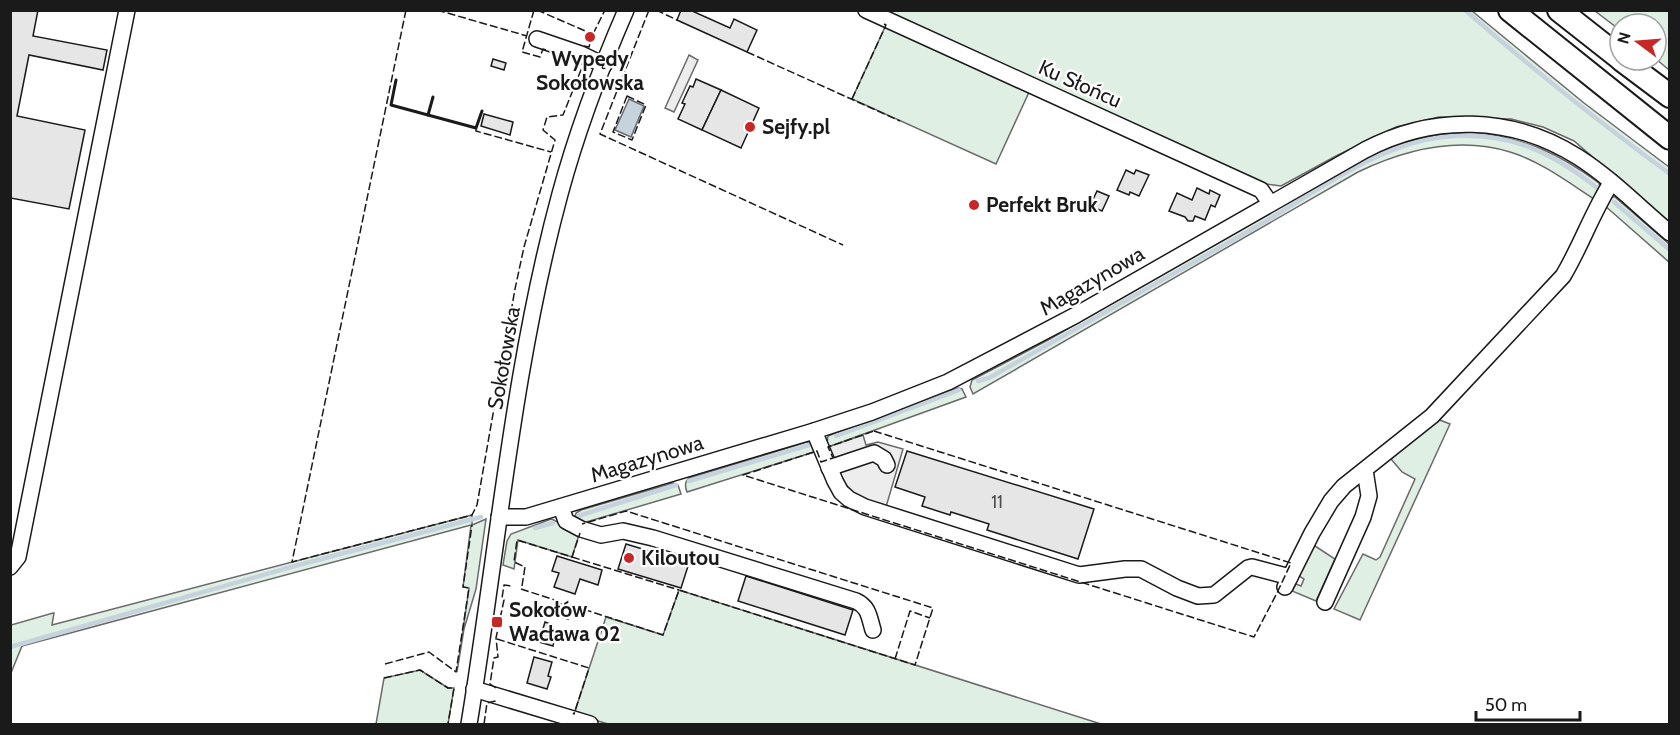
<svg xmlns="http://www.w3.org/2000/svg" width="1680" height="735" viewBox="0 0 1680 735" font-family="Cabin,sans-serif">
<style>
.green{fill:#e0efe3;stroke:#6a6a6a;stroke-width:1.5}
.parking{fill:#ededed;stroke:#6a6a6a;stroke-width:1.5}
.water{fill:#c6d2dc;stroke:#6a6a6a;stroke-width:1.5}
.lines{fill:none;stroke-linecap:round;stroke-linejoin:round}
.stream{stroke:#c6d2dc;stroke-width:4.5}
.building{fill:#e6e6e6;stroke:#1a1a1a;stroke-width:1.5}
.minor-casing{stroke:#1a1a1a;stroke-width:18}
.highway-casing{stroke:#1a1a1a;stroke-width:26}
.minor{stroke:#fff;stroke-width:15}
.highway{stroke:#fff;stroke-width:22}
.fence{stroke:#1a1a1a;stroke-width:1.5;stroke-dasharray:8 3;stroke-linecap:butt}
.wall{stroke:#1a1a1a;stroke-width:3}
.poi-dot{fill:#c62828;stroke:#fff;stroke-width:2}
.labels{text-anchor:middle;stroke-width:4.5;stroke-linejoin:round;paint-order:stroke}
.number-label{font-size:18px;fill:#4d4d4d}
.poi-label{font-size:21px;font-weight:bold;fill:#1a1a1a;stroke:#fff;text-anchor:start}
.street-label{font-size:21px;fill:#1a1a1a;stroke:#fff}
</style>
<rect width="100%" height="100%" fill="#fff"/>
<g class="green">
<path d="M 876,11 L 1472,11 L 1584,103 L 1669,167 L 1669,223 L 1574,141 L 1543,127 L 1511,119 L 1439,117 L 1396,127 L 1336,156 L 1281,186 L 1258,183 Z"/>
<path d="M 1595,11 L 1669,11 L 1669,70 L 1656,59 L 1656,24 L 1620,24 L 1620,30 Z"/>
<path d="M 886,25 L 1030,90 L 996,164 L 852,99 Z"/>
<path d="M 1474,132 C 1526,139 1557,152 1599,183 L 1600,187 L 1594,199 C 1568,182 1540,161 1510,152 C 1458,136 1406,149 1358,172 L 973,394 L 970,387 L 972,380 L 1048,340 L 1372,155 C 1404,140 1438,133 1474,132 Z"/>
<path d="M 1610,197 L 1615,197 L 1669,244 L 1669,262 L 1604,205 Z"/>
<path d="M 958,388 L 962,389 L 966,397 L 828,447 L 827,443 L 828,436 L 833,434 L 890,415 Z"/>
<path d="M 1437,419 L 1450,424 L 1360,620 L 1334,609 L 1363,554 L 1376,560 L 1380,557 L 1415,479 L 1402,472 L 1391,459 Z"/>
<path d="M 807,442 L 812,445 L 817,451 L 687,492 C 685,487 684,482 689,478 Z"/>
<path d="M 673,483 L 678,485 L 681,494 L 583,523 L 575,517 L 576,513 L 581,510 Z"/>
<path d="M 472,515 L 472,525 L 486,519 L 476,589 L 464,629 L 457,672 L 469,588 L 463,587 L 471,525 L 22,646 L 11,673 L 11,625 L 53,613 L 54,613 L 52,625 Z"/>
<path d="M 551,519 C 561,522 568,531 579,535 L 572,557 L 518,540 L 514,569 L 503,565 L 507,541 L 511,534 Z"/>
<path d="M 1312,544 L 1335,559 L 1316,601 L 1292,591 L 1296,584 L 1301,586 L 1304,579 L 1299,576 Z"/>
<path d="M 679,590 L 1101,724 L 608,724 L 574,714 L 606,617 L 663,635 Z"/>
<path d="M 420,670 L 448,688 L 454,688 L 448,724 L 376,724 L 384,678 Z"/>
</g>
<g class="parking">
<path d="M 689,55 L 698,60 L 674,112 L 665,108 Z"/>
<path d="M 863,435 L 866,445 L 878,442 L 903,449 L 886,507 L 856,495 L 845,484 L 828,447 Z"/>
</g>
<path class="water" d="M 629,99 L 644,106 L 631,137 L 615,130 Z"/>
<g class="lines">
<g class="stream">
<path d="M 1465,10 C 1531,68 1599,122 1670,174"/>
<path d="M 1614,202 L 1670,250"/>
<path d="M 978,381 L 989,378 C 1077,328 1166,278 1254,228 C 1316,193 1382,139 1455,136 C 1513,133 1552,153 1596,187"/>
<path d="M 836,436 L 959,390"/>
<path d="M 689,481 L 809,445"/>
<path d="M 578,516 L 676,485"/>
<path d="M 535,528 L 553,523"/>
<path d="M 10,647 L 291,567 L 481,517"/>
</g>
</g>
<g class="building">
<path d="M 10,10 L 38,10 L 33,36 L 107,50 L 103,70 L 29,55 L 17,116 L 85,130 L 69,209 L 11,198 L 10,200 Z"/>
<path d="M 681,10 L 690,10 L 730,28 L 734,19 L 757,30 L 747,52 L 677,20 Z"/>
<path d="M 493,59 L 506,63 L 504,70 L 491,66 Z"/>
<path d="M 696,79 L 721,90 L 702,130 L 678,119 L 685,104 L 682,103 L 690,86 L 693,87 Z"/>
<path d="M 721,90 L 759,108 L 741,148 L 702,130 Z"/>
<path d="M 484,114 L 513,122 L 510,135 L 481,126 Z"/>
<path d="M 1126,170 L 1134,174 L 1136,170 L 1149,175 L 1139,196 L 1130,192 L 1129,195 L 1117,190 Z"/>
<path d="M 1197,188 L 1209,194 L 1210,190 L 1220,195 L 1215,207 L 1211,205 L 1205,220 L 1195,216 L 1193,221 L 1188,221 L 1185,217 L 1169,211 L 1177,193 L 1192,200 Z"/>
<path d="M 1097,191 L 1109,196 L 1102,211 L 1090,206 Z"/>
<path d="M 907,451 L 1094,509 L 1078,559 L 987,530 L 989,524 L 951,512 L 950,515 L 922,506 L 925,497 L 895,487 Z"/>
<path d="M 626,544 L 689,563 L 681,588 L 618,569 Z"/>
<path d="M 557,556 L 602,570 L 598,585 L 580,579 L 575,594 L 554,587 L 559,573 L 552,571 Z"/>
<path d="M 746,576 L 853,610 L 845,635 L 738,601 Z"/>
<path d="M 558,603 L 572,607 L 568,619 L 554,615 Z"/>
<path d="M 545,622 L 553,625 L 550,638 L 554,640 L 553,646 L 539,642 Z"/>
<path d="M 534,657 L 552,662 L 548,676 L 551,677 L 547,689 L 527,683 Z"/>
</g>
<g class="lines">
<defs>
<g id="minor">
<path d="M 866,10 L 1261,190 L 1270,203"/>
<path d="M 537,39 L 581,54 L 604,65"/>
<path d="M 814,431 L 835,481 L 841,492 L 849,499 L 865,507 L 1079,575 L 1125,569 L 1141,569 L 1177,588 L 1198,596 L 1214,595 L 1248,568 L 1252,567 L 1290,577"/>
<path d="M 829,468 L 874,453 L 884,459 L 887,465"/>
<path d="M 561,507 L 566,521 L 581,529 L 601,535 L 623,531 L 653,538 L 856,601 C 869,607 869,617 873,630"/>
<path d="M 499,517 L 526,517 L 814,431 L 872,412 L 948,382 L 1076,315 L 1365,150 C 1433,114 1512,115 1578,157 C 1611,178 1640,208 1670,233"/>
<path d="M 10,567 L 18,557 L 127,10"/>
<path d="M 1285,587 L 1312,533 L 1331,501 L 1344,486 L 1432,416 L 1563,276 C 1581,246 1592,213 1611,183"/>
<path d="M 1325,602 L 1363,517 L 1369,496 L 1365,470"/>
<path d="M 474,689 L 590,724"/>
<path d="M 469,724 C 498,548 513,367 560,194 C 577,131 600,70 626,10"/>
</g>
<g id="highway">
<path d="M 1510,10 L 1670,138"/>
<path d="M 1559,10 L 1620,58"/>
<path d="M 1622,60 L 1670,96"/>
</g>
</defs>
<use href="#minor" class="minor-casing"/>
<use href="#highway" class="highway-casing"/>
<use href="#minor" class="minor"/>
<use href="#highway" class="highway"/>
<g class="fence">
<path d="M 406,10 L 292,562 L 472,515 L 477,505 L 515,289 L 524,247 L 555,140 L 543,130 L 547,117 L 563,115 L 583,65 L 576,60"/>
<path d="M 437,10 L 527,36"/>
<path d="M 534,10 L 522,52 L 540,57 L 543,49 L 561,55"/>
<path d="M 537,10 L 590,33"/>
<path d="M 649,10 L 600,134 L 843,245"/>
<path d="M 656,10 L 677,20"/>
<path d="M 593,34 L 605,10"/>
<path d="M 584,46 L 589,47 L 591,40"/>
<path d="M 747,52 L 900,121"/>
<path d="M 627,96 L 646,105 L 632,140 L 613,132 Z"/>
<path d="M 852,99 L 886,25 L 884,24"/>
<path d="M 476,128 L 476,131 L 551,152"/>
<path d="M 874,431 L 1291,563 L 1277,593 L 1254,637 L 743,475 L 817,451 L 821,462 L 833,458 L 828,447 Z"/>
<path d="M 572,557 L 679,590"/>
<path d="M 522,586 L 525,567 L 514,562 L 517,540 L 572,557 L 580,533"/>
<path d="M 521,589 L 663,635 L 679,590 L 915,665 L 933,608 L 626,511 L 582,524"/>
<path d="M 497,639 L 589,668 L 574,714 L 573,713"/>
<path d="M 895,659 L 910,611 L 930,618"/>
<path d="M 385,664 L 429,652 L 456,672 L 469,588 L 463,587 L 472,525"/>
<path d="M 384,678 L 420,670 L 448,688 L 454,688 L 448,724"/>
<path d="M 496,688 L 490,684 L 494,658 L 498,657 L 496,638 L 504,600 L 502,598 L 504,585 L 511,586"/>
<path d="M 484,724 L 487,703 L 496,701"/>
</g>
<g class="wall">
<path d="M 396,80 L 391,105 L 476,128 L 482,111"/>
<path d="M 428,115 L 433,97"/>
</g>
</g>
<g class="poi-dot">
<circle cx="590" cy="37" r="6"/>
<circle cx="750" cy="127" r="6"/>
<circle cx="974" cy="205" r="6"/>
<circle cx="629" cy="558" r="6"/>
<rect x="491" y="616" width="12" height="12" rx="3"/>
</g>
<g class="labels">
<g class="number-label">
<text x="997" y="508">11</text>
</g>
<g class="poi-label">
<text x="590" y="66" text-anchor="middle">Wypędy<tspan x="590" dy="24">Sokołowska</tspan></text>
<text x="762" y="134">Sejfy.pl</text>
<text x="986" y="212">Perfekt Bruk</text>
<text x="641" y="565">Kiloutou</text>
<text x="509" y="617">Sokołów<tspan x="509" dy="24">Wacława 02</tspan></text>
</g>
<g class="street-label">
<text transform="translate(1080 84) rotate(24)" y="7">Ku Słońcu</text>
<text transform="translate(1092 281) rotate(-30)" y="7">Magazynowa</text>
<text transform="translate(504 358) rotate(-80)" y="7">Sokołowska</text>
<text transform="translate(647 459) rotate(-17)" y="7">Magazynowa</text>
</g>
</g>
<rect width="1680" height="735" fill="none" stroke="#1a1a1a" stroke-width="24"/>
<g transform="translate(1638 42) rotate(286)"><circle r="28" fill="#ffffff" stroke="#a3a3a3" stroke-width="1.5"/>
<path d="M0-4.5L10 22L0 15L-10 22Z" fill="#c62828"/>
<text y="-9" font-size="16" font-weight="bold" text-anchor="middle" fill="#1a1a1a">N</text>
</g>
<path d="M1476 711v9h104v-9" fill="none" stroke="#1a1a1a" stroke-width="3"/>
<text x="1485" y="711" font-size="18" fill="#1a1a1a" stroke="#ffffff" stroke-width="4.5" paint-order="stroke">50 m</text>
</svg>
